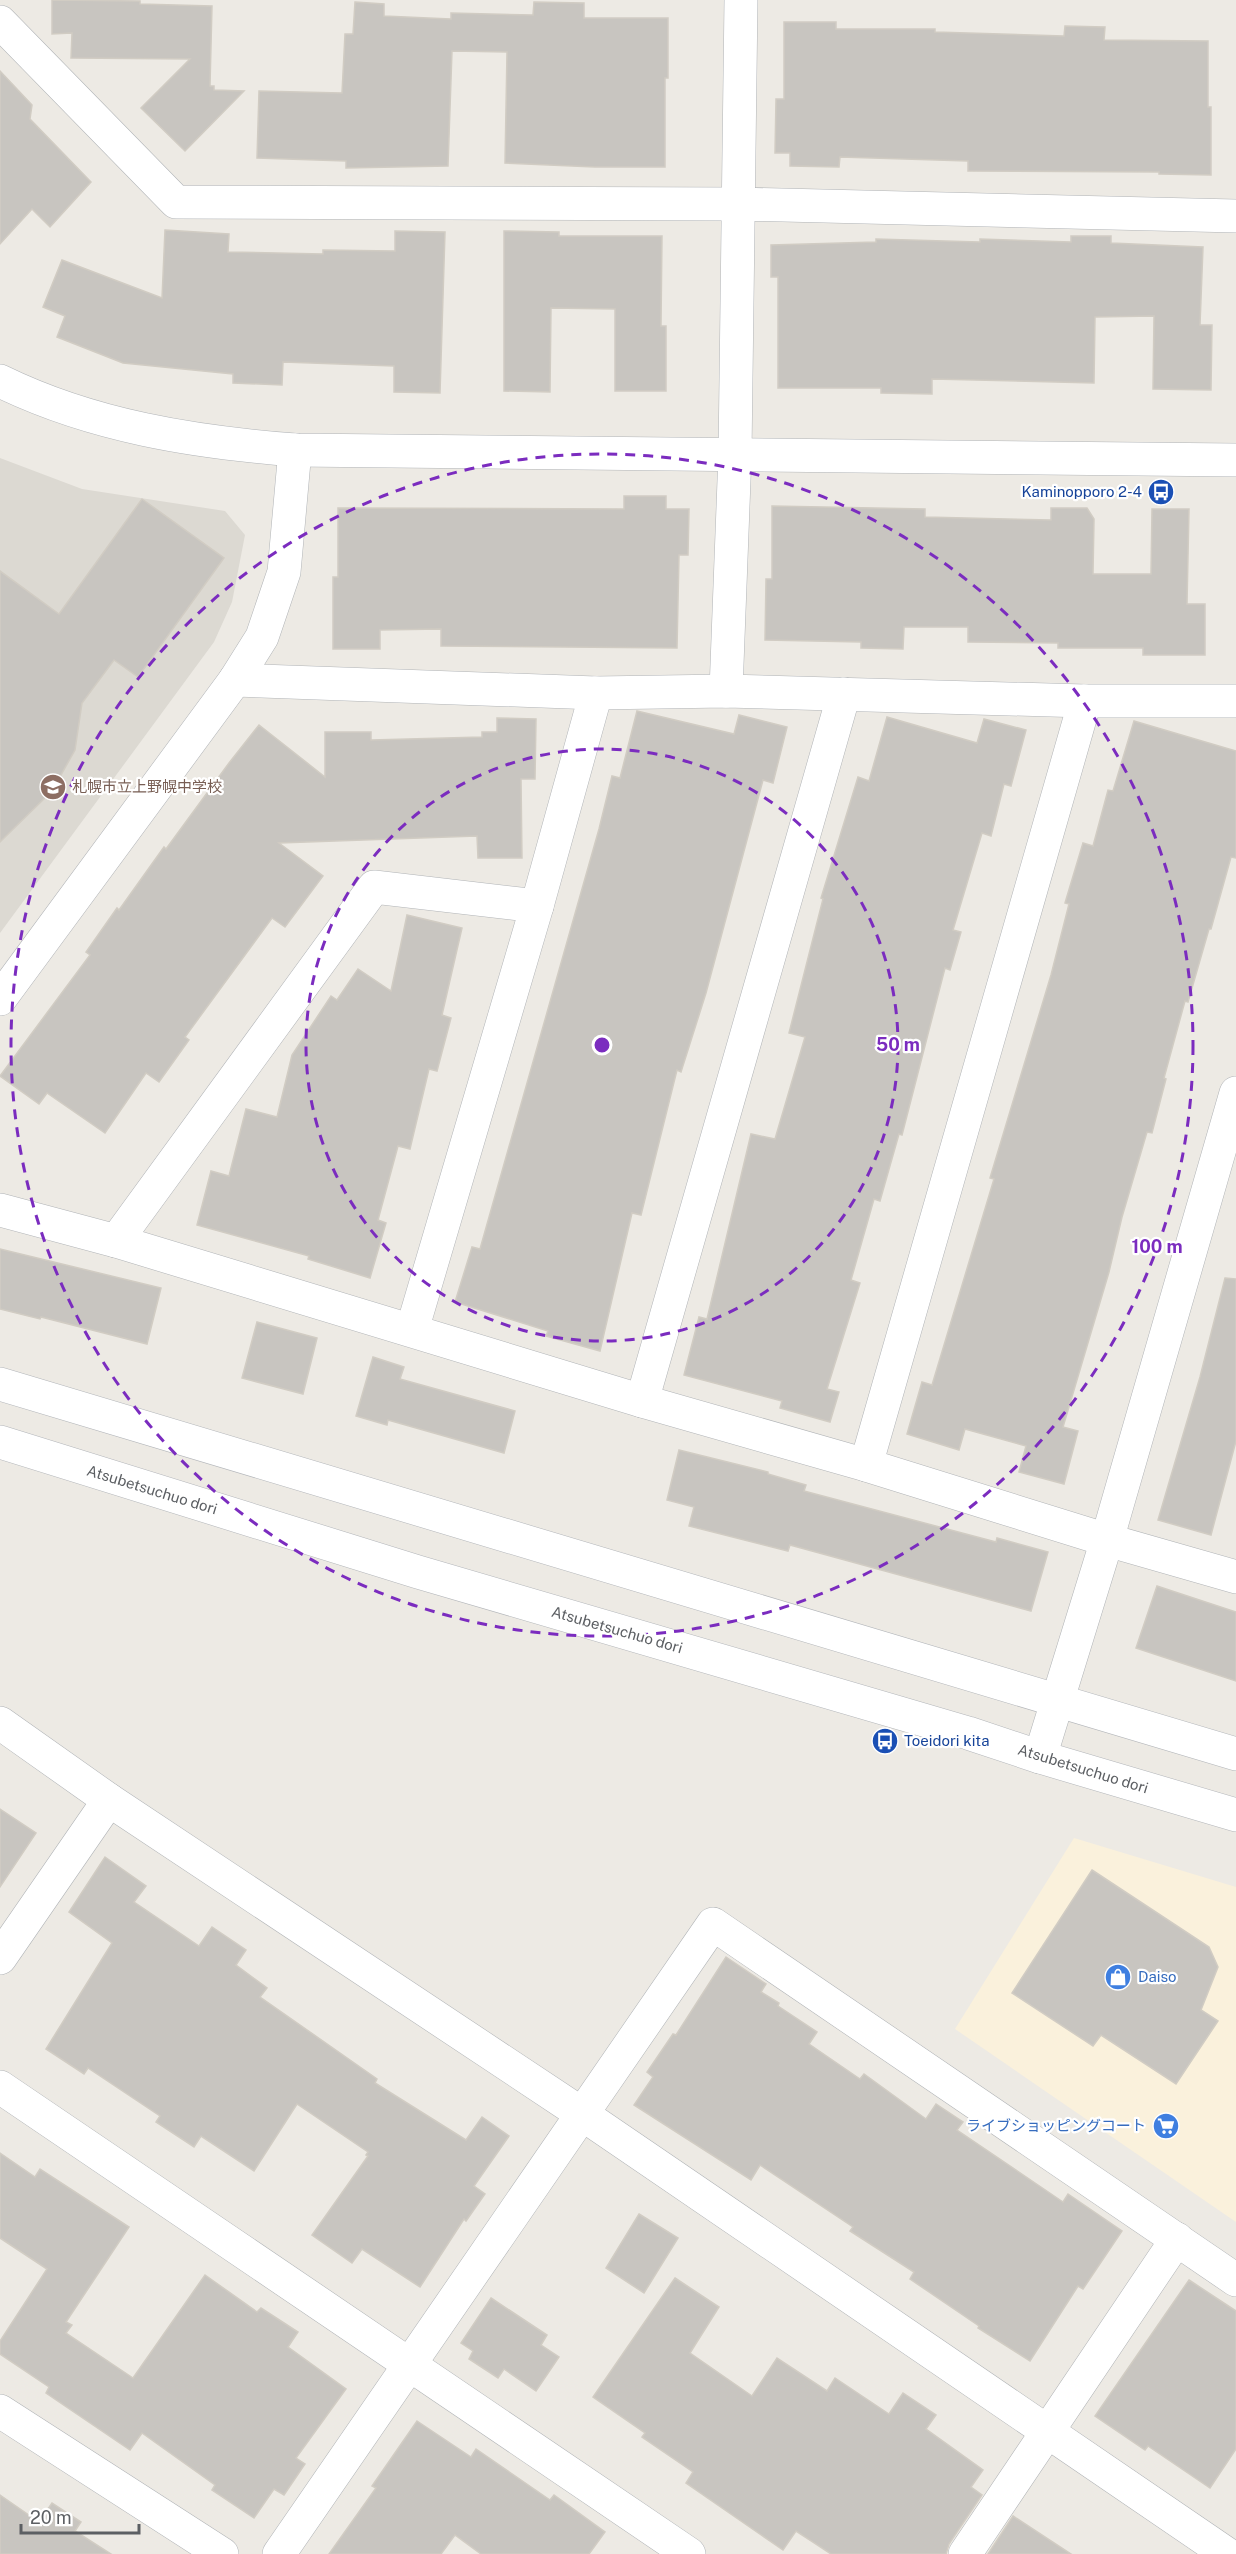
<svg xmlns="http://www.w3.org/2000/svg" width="1236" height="2554" viewBox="0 0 1236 2554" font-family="'Public Sans','Noto Sans JP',sans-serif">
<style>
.commercial{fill:#faf1dc}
.education{fill:#dcd9d2}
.building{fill:#c8c5c0;stroke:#d1ccc3;stroke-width:1.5}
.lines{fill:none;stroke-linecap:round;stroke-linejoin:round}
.minor-casing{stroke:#b1b4b7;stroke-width:34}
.tertiary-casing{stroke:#b1b4b7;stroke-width:34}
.secondary-casing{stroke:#b3b6ba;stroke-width:34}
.minor{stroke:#fff;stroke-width:33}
.tertiary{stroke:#fff;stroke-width:33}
.secondary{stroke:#fff;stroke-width:33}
.ring{fill:none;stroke:#7b2cbf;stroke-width:3;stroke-dasharray:10 8}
.labels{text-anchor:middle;stroke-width:4.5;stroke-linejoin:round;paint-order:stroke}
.transit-label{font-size:15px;fill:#164399;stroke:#fff;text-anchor:end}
.education-label{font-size:15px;fill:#785e54;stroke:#fff;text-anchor:start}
.street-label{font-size:15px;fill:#5c5f63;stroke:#fff}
.shop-label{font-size:15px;fill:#366cbe;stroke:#fff;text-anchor:start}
.centre{fill:#7b2cbf;stroke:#fff;stroke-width:3}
.ring-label{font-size:18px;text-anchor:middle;font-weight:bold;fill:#7b2cbf;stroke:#fff;stroke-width:4.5;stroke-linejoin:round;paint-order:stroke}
</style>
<rect width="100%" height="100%" fill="#edeae4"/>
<path class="commercial" d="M 1074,1838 L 1236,1887 L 1236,2222 L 955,2029 Z"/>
<path class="education" d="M 0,458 L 82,489 L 225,511 L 245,535 L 232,602 L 214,642 L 0,933 Z"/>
<g class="building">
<path d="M 52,0 L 140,1 L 140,4 L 212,6 L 210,86 L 214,86 L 214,90 L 244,91 L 185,151 L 141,108 L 190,59 L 71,58 L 72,33 L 52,34 Z"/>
<path d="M 355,2 L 384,4 L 384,16 L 451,19 L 451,13 L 533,15 L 534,2 L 584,3 L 584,18 L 668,18 L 668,78 L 665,78 L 665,167 L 595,167 L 505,163 L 507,52 L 452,51 L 448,166 L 346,168 L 346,161 L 257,158 L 259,91 L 342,93 L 345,34 L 353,34 Z"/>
<path d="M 784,22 L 836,22 L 836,29 L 935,29 L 935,32 L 1064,36 L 1065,26 L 1105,27 L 1104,40 L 1208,41 L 1208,107 L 1211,107 L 1211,175 L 1159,174 L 1159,172 L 968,171 L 968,161 L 840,157 L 839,167 L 790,166 L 790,153 L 775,153 L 776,99 L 784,99 Z"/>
<path d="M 0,71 L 32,105 L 30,119 L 91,182 L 50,227 L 32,209 L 0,244 Z"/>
<path d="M 165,230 L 229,234 L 228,252 L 323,254 L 323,250 L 395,251 L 395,231 L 445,232 L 440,393 L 394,392 L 394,366 L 283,362 L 282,385 L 233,383 L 233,374 L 123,363 L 57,337 L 65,316 L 43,307 L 62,260 L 162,298 Z"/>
<path d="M 504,231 L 559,232 L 559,236 L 662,236 L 661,326 L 666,326 L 666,391 L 615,391 L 615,309 L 551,308 L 550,392 L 504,391 Z"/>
<path d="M 1071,236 L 1111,236 L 1111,243 L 1203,247 L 1200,325 L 1212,325 L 1211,390 L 1153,389 L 1154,316 L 1095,317 L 1094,383 L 932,379 L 932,394 L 881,393 L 881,388 L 778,388 L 778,277 L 771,277 L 771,245 L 876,242 L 876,239 L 980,242 L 980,239 L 1071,242 Z"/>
<path d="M 624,496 L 666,496 L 666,509 L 689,509 L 688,555 L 679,555 L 677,648 L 441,646 L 441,629 L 380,630 L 380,649 L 333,649 L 333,577 L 338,577 L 338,508 L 624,509 Z"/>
<path d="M 142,499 L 224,558 L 138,677 L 114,660 L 82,703 L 75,750 L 52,791 L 0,842 L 0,571 L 59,614 Z"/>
<path d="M 772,506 L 925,509 L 925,517 L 1051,520 L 1051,508 L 1087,508 L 1094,519 L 1093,574 L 1151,574 L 1152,509 L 1189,509 L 1187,604 L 1205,604 L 1205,655 L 1143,655 L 1143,648 L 1058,648 L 1058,643 L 968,642 L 968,627 L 904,627 L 903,649 L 861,648 L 861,642 L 765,640 L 766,579 L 772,579 Z"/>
<path d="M 637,711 L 734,734 L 739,715 L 787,727 L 773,783 L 763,780 L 706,993 L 681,1072 L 677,1070 L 641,1215 L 632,1213 L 600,1351 L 546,1336 L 548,1331 L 455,1302 L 472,1247 L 480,1249 L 599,829 L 612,776 L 620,778 Z"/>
<path d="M 887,717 L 977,743 L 984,719 L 1026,730 L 1011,786 L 1004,784 L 991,836 L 982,833 L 953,930 L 961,932 L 950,970 L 945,968 L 902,1135 L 899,1134 L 880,1201 L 874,1199 L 851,1280 L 860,1283 L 827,1389 L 839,1392 L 830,1422 L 780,1408 L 782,1401 L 684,1375 L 699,1317 L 707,1319 L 751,1134 L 775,1139 L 805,1037 L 789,1033 L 823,899 L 821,898 L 858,777 L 869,781 Z"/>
<path d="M 497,718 L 536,719 L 535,779 L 521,779 L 522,858 L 478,858 L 477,836 L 279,843 L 323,876 L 285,927 L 272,918 L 185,1037 L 189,1040 L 159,1082 L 146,1073 L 105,1133 L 47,1093 L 39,1104 L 0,1076 L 90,955 L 86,952 L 117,908 L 119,910 L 164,847 L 166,849 L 229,763 L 259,725 L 325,777 L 325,732 L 371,732 L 371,740 L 482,737 L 482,732 L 497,732 Z"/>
<path d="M 1134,721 L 1236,751 L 1236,858 L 1231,857 L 1211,929 L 1209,929 L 1188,1002 L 1185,1001 L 1164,1078 L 1166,1079 L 1152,1133 L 1147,1132 L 1122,1217 L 1109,1272 L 1063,1427 L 1078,1431 L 1064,1484 L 1019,1472 L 1026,1446 L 965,1429 L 959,1450 L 907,1434 L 922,1382 L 932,1385 L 994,1179 L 990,1178 L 1051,975 L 1069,904 L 1065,903 L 1083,843 L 1093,846 L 1108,790 L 1113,791 Z"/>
<path d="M 407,915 L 462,928 L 442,1015 L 451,1018 L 437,1071 L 429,1069 L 410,1149 L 398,1146 L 378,1220 L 386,1223 L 370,1278 L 308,1259 L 309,1256 L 197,1225 L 211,1171 L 229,1176 L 246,1109 L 277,1117 L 292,1055 L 331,996 L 337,1000 L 358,969 L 391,991 Z"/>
<path d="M 0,1249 L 161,1288 L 147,1344 L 41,1317 L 40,1319 L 0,1309 Z"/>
<path d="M 1225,1278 L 1236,1279 L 1236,1441 L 1211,1535 L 1158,1520 L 1200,1377 Z"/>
<path d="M 257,1322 L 317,1338 L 303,1394 L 242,1378 Z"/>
<path d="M 373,1357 L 404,1367 L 400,1379 L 515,1411 L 504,1453 L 388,1420 L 387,1425 L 356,1416 Z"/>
<path d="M 679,1450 L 768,1472 L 768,1474 L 806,1485 L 804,1491 L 996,1542 L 997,1538 L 1048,1552 L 1031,1611 L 790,1545 L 788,1551 L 689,1526 L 694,1507 L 667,1500 Z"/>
<path d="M 1157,1586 L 1236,1612 L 1236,1681 L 1136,1648 Z"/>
<path d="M 0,1809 L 36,1833 L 0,1887 Z"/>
<path d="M 105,1857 L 146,1886 L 134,1902 L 199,1946 L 212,1927 L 246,1950 L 236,1965 L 267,1988 L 260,1997 L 377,2079 L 375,2083 L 466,2140 L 482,2117 L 509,2136 L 474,2186 L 485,2194 L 466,2221 L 464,2219 L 420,2287 L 362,2249 L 352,2263 L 312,2235 L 368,2156 L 366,2155 L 368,2152 L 297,2104 L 254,2171 L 201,2136 L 194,2147 L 156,2122 L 160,2116 L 88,2068 L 84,2074 L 46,2049 L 112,1943 L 69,1912 Z"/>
<path d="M 1092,1870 L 1209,1947 L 1218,1967 L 1201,2010 L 1218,2021 L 1176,2084 L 1101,2035 L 1093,2046 L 1012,1993 Z"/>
<path d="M 726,1957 L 766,1984 L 761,1992 L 779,2003 L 778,2006 L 817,2032 L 809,2044 L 860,2079 L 864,2074 L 926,2119 L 936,2104 L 963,2122 L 957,2130 L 1063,2202 L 1068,2194 L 1122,2231 L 1083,2289 L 1078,2286 L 1030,2361 L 978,2328 L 979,2326 L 910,2279 L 914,2272 L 850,2231 L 853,2227 L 760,2165 L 751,2180 L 634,2105 L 653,2077 L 647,2072 L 673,2034 L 676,2035 Z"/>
<path d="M 0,2153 L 35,2177 L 40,2169 L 129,2227 L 66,2322 L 72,2325 L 66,2333 L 133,2378 L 205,2275 L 257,2312 L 261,2308 L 298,2332 L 288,2347 L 346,2389 L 296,2458 L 305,2464 L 284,2495 L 274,2489 L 254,2518 L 212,2490 L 215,2485 L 142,2433 L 130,2450 L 46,2393 L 49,2387 L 0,2354 L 0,2341 L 47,2269 L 0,2238 Z"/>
<path d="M 639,2214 L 678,2238 L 644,2293 L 606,2268 Z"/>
<path d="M 675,2278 L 719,2307 L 690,2353 L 752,2396 L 777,2358 L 827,2391 L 835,2378 L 889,2414 L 903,2393 L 936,2415 L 926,2429 L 983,2470 L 971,2487 L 982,2495 L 949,2544 L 946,2554 L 831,2554 L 796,2531 L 783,2550 L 686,2483 L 693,2472 L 642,2437 L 645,2433 L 593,2397 Z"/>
<path d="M 1189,2280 L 1236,2311 L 1236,2449 L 1210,2488 L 1148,2446 L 1145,2450 L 1095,2416 Z"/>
<path d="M 491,2298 L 547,2335 L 541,2345 L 559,2357 L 536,2391 L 504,2369 L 498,2378 L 469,2359 L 473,2351 L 461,2343 Z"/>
<path d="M 417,2421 L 471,2457 L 476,2449 L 550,2500 L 554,2495 L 605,2532 L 589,2554 L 481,2554 L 455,2535 L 441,2554 L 329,2554 L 376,2488 L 372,2486 Z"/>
<path d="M 0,2495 L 39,2522 L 52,2503 L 81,2522 L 75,2531 L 111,2554 L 0,2554 Z"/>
<path d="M 1013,2516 L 1071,2554 L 988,2554 Z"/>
</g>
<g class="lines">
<defs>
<g id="minor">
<path d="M 0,22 L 176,202 L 738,204 L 1236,216"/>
<path d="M 235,680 L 596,693 L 726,691 L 1085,701 L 1236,701"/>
<path d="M 726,691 L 735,454 L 741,0"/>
<path d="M 0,999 L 235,680 L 262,637 L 284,572 L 295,450"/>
<path d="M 0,1210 L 116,1241 L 642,1401 L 866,1465 L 1107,1540 L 1236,1577"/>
<path d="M 116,1241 L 374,887 L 537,906"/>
<path d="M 412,1330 L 537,906 L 596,693"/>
<path d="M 642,1401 L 844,694"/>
<path d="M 866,1465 L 1085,701"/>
<path d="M 0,1723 L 109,1800 L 582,2114 L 1227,2554"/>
<path d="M 1040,1757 L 1107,1540 L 1236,1093"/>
<path d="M 0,1958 L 109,1800"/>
<path d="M 0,2087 L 689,2554"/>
<path d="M 0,2411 L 222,2554"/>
<path d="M 279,2554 L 713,1924 L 1236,2280"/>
<path d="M 965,2554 L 1177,2239"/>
</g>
<path id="tertiary" d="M 0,381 C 92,426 193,442 295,450 L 1236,460"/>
<g id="secondary">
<path d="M 0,1384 L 1236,1754"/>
<path d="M 0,1442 L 418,1572 L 968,1733 L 1040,1757 L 1236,1815"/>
</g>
</defs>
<use href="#minor" class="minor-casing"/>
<use href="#tertiary" class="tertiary-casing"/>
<use href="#secondary" class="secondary-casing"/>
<use href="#minor" class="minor"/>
<use href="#tertiary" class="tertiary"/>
<use href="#secondary" class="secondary"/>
</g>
<g class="ring">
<circle cx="602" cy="1045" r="296"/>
<circle cx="602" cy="1045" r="591"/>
</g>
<defs>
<symbol id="bus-disc" viewBox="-11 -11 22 22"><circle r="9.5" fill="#1a4fb4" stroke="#fff"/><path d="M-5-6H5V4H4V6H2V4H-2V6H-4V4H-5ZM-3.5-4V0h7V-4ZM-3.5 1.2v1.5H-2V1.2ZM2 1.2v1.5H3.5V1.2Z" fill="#fff"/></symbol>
<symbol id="school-disc" viewBox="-11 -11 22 22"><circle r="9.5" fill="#8d6e63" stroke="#fff"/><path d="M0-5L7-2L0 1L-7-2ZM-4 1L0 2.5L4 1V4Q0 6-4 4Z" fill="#fff"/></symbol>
<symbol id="shop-disc" viewBox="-11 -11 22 22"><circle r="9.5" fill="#3f7fe0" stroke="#fff"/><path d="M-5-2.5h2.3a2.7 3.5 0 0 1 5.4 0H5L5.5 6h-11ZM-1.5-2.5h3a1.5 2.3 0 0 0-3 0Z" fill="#fff"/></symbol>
<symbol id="supermarket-disc" viewBox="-11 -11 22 22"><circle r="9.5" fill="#3f7fe0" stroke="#fff"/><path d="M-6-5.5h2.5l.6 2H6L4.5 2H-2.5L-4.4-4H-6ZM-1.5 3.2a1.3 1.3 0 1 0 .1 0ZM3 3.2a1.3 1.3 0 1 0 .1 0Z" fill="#fff"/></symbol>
</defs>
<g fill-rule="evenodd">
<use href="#bus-disc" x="1146" y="477" width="30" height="30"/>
<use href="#school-disc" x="38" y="772" width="30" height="30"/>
<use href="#bus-disc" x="870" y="1726" width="30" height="30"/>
<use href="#shop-disc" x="1103" y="1962" width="30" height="30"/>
<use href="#supermarket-disc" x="1151" y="2111" width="30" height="30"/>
</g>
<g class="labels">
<g class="transit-label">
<text x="1142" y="497">Kaminopporo 2-4</text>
<text x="904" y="1746" text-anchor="start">Toeidori kita</text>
</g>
<g class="education-label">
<text x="72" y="792">札幌市立上野幌中学校</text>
</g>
<g class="street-label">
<text transform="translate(152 1490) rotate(17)" y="5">Atsubetsuchuo dori</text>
<text transform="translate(617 1630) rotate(16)" y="5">Atsubetsuchuo dori</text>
<text transform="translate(1083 1769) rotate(17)" y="5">Atsubetsuchuo dori</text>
</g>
<g class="shop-label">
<text x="1138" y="1982">Daiso</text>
<text x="1146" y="2131" text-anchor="end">ライブショッピングコート</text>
</g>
</g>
<circle cx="602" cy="1045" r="9" class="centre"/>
<g class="ring-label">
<text x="898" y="1051">50 m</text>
<text x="1157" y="1253">100 m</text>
</g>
<path d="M21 2524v9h118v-9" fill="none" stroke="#5c5f63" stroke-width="3"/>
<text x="30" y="2524" font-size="18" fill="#5c5f63" stroke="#ffffff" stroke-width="4.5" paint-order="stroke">20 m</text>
</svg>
